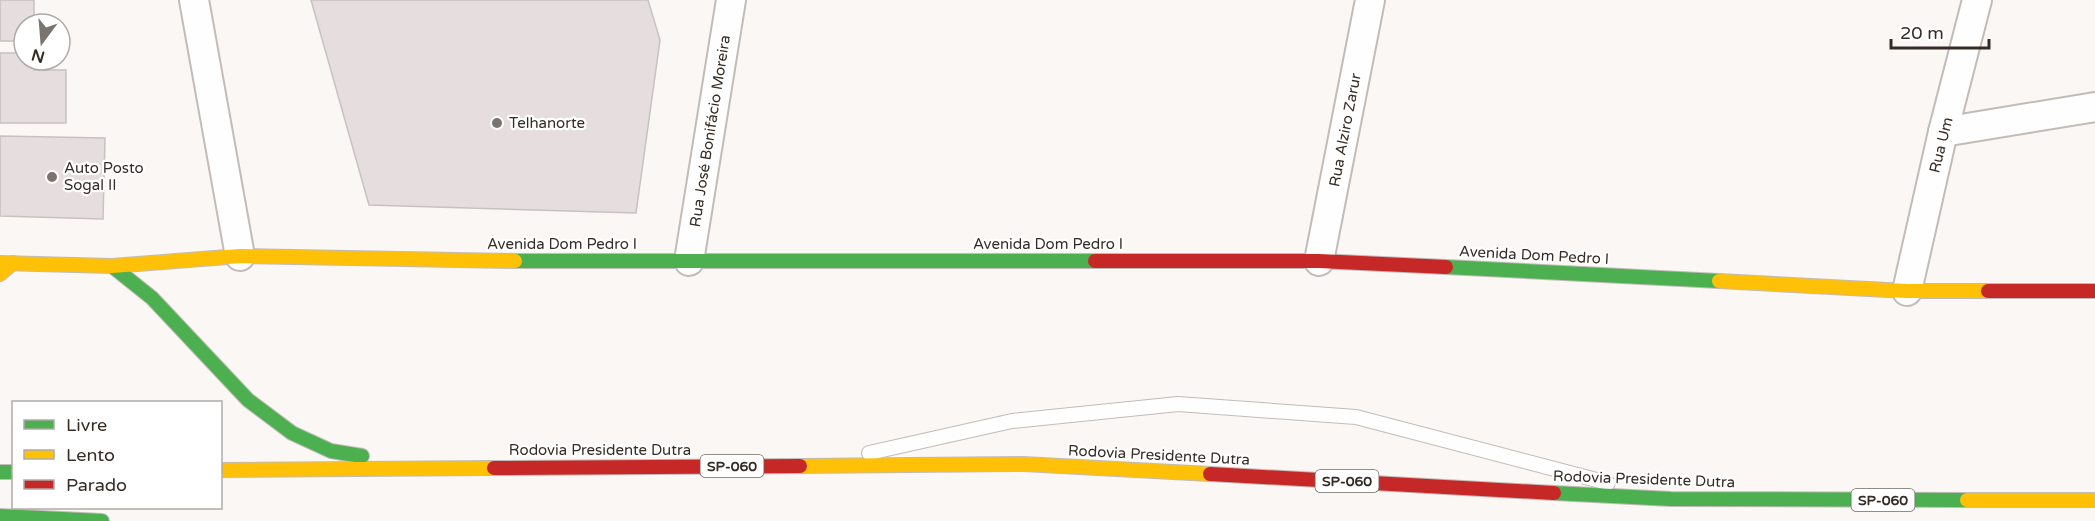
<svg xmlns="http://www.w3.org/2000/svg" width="2095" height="521" viewBox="0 0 2095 521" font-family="'Varela Round',sans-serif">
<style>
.building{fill:#e6dede;stroke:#c8c1c2;stroke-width:1.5}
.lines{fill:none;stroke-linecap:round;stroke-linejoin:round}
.lane-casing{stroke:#c2bcb8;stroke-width:16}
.street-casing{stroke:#c2bcb8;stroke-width:32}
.fast-casing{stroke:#c2bcb8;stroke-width:16}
.slow-casing{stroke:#c2bcb8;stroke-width:16}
.jam-casing{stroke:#c2bcb8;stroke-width:16}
.lane{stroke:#fefefe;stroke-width:14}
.street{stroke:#fefefe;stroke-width:28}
.fast{stroke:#4caf50;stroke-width:14}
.slow{stroke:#ffc107;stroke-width:14}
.jam{stroke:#c62828;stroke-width:14}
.poi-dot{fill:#7b736e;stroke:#fff;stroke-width:2}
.labels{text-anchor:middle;stroke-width:4.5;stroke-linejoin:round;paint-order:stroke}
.shield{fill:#fff;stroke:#726b67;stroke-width:1.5}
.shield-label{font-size:14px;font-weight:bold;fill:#362c26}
.poi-label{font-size:15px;fill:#362c26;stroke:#fff;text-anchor:start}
.street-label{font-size:15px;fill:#362c26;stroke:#fff}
</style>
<rect width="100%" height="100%" fill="#faf7f5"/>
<g class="building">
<path d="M 0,0 L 34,0 L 34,24 L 24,24 L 24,41 L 0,41 Z"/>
<path d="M 311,0 L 648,0 L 660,40 L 636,213 L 369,205 Z"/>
<path d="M 0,53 L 24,53 L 24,60 L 33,60 L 34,70 L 66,70 L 66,123 L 0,123 Z"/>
<path d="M 0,136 L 105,138 L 103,219 L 0,216 Z"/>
</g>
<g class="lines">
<defs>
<path id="lane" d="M 869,453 L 1012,421 L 1178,404 L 1356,417 L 1608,483"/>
<g id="street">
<path d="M 194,0 L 240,256"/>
<path d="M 1943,132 L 2095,107"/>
<path d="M 689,261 L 731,0"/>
<path d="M 1319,261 L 1370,0"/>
<path d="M 1907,291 L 1943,132 L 1977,0"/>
</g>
<g id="fast">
<path d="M 515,261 L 1095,261"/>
<path d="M 112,266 L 152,298 L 248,400 L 292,433 L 331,451 L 362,456"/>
<path d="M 1446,267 L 1719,281"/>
<path d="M 0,472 L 14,472"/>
<path d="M 1554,493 L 1671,499 L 1967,500"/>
<path d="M 0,516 L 102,521"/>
</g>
<g id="slow">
<path d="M 0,263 L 112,266 L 240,256 L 515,261"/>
<path d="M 0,274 L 13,263"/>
<path d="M 1719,281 L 1907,291 L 1988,291"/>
<path d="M 800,466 L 1023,464 L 1210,474"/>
<path d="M 220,470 L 494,468"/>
<path d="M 1967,500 L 2095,500"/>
</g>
<g id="jam">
<path d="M 1095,261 L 1319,261 L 1446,267"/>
<path d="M 1988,291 L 2095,291"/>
<path d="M 494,468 L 800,466"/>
<path d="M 1210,474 L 1554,493"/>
</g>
</defs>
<use href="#lane" class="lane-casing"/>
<use href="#street" class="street-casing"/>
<use href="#fast" class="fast-casing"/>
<use href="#slow" class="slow-casing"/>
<use href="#jam" class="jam-casing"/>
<use href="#lane" class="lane"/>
<use href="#street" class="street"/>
<use href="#fast" class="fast"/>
<use href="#slow" class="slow"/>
<use href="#jam" class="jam"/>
</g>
<g class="poi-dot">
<circle cx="497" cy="123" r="6"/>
<circle cx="52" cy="177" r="6"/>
</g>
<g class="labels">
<g class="shield">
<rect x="700.5" y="455" width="63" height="22" rx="4.5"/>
<rect x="1315.5" y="470" width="63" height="22" rx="4.5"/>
<rect x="1851.5" y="489" width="63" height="22" rx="4.5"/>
</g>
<g class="shield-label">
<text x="732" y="471">SP-060</text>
<text x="1347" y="486">SP-060</text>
<text x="1883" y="505">SP-060</text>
</g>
<g class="poi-label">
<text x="509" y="128">Telhanorte</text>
<text x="64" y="173">Auto Posto<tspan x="64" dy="17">Sogal II</tspan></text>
</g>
<g class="street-label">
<text transform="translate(1345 130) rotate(-79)" y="5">Rua Alziro Zarur</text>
<text transform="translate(710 131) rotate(-81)" y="5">Rua José Bonifácio Moreira</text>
<text transform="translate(1941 145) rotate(-76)" y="5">Rua Um</text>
<text x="562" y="249">Avenida Dom Pedro I</text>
<text x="1048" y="249">Avenida Dom Pedro I</text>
<text transform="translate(1534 255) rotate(3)" y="5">Avenida Dom Pedro I</text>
<text x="600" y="455">Rodovia Presidente Dutra</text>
<text transform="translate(1159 455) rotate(3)" y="5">Rodovia Presidente Dutra</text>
<text transform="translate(1644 479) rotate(2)" y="5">Rodovia Presidente Dutra</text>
</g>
</g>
<rect x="12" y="401" width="210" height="108" fill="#ffffff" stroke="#afaba8" stroke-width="1.5"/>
<rect x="24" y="420" width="30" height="9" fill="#4caf50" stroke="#afaba8" stroke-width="1.5"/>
<text x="66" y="431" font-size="18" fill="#362c26">Livre</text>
<rect x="24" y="450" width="30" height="9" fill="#ffc107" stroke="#afaba8" stroke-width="1.5"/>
<text x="66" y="461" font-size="18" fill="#362c26">Lento</text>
<rect x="24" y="480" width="30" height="9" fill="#c62828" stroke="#afaba8" stroke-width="1.5"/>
<text x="66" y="491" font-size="18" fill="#362c26">Parado</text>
<g transform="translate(42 42) rotate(196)"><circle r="28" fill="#ffffff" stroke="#afaba8" stroke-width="1.5"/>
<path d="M0-4.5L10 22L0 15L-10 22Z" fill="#7b736e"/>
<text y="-9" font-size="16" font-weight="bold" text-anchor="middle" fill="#362c26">N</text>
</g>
<path d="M1891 39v9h98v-9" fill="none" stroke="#362c26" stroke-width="3"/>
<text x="1900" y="39" font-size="18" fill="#362c26" stroke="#ffffff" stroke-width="4.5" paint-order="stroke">20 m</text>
</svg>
